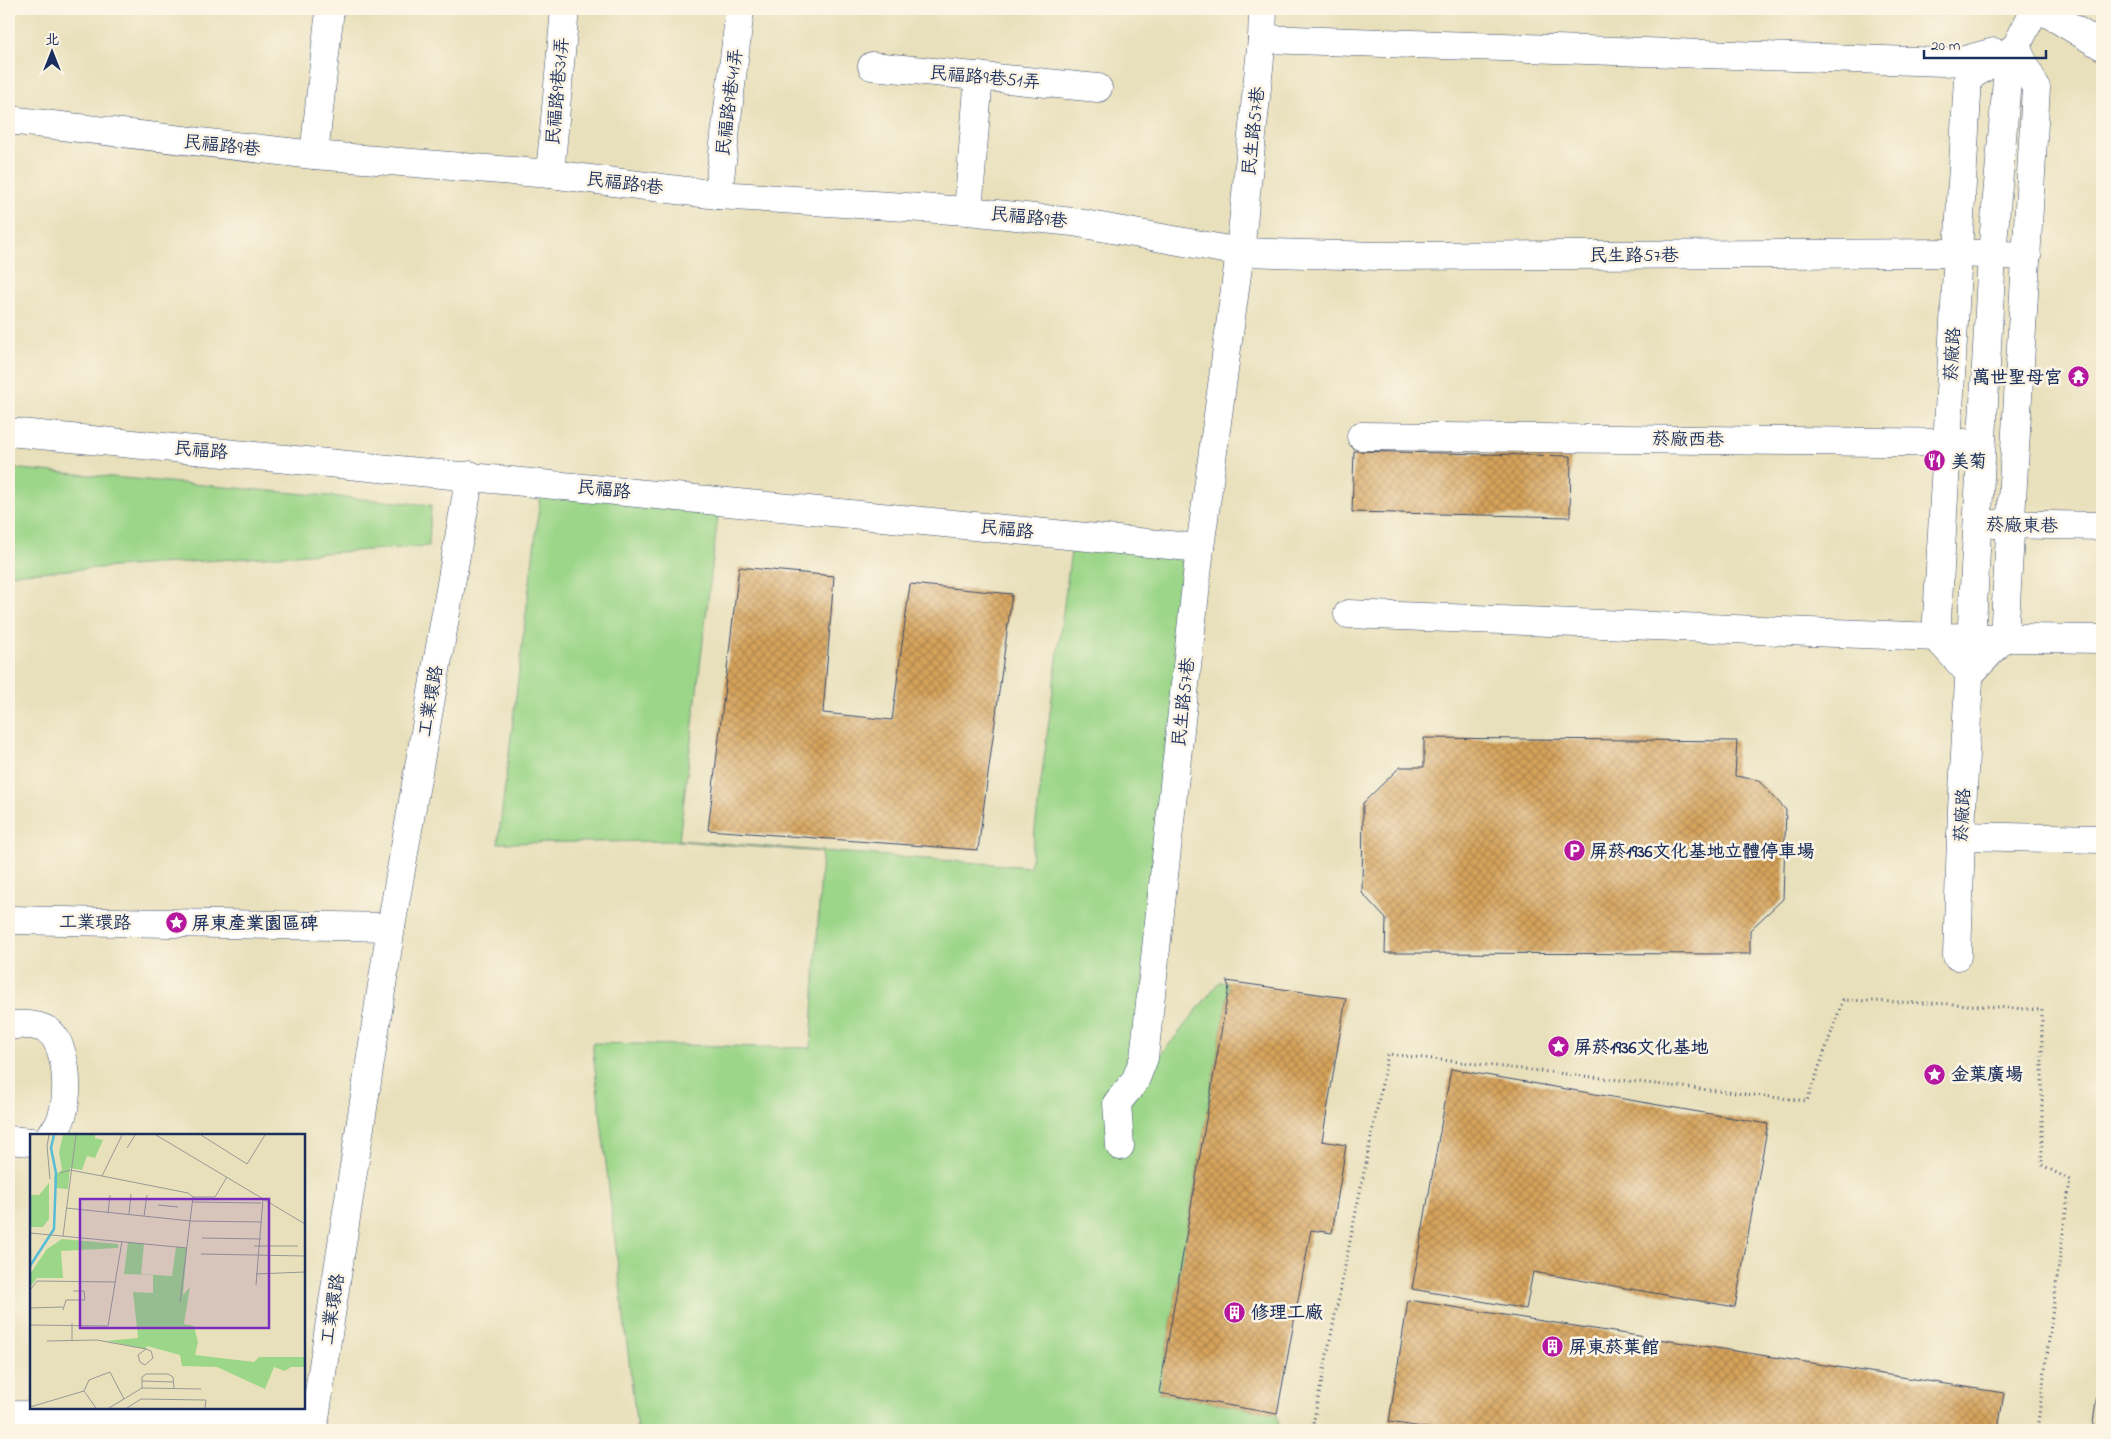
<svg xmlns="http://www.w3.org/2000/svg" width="2111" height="1439" viewBox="0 0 2111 1439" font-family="'Indie Flower','LXGW WenKai TC',sans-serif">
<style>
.green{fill:#9cd689;stroke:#5c8274}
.building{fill:url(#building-cross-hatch)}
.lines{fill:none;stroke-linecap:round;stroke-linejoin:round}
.minor-casing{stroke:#3a4a6c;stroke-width:29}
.path{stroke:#3a4a6c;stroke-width:3;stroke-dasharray:1 4;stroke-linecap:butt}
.minor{stroke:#fff;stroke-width:28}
.labels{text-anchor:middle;stroke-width:5;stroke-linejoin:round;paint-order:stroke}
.street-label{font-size:18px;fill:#1b2f5e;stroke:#fcf5e5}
.poi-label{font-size:18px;font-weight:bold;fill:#1b2f5e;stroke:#fcf5e5;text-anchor:start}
.inset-river{fill:none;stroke:#58bcd7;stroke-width:2.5}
.inset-road{fill:none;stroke:#969996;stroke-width:1}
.view{fill:#7b2cbf;fill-opacity:0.15;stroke:#7b2cbf;stroke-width:2.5}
.inset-edge{fill:none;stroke:#1b2f5e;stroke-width:2.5}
</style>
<defs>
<pattern id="building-cross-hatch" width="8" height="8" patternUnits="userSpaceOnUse" patternTransform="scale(1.25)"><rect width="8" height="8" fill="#d6a35a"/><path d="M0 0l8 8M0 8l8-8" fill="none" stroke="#ad854e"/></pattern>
</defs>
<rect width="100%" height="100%" fill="#fcf5e5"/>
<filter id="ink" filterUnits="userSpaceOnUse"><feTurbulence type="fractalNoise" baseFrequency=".02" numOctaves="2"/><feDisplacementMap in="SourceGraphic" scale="10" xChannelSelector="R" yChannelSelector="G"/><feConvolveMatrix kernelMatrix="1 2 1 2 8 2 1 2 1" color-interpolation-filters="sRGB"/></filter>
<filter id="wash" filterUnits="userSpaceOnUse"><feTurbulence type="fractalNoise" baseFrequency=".0096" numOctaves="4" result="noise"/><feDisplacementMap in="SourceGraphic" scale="20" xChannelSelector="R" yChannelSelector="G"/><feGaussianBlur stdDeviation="1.12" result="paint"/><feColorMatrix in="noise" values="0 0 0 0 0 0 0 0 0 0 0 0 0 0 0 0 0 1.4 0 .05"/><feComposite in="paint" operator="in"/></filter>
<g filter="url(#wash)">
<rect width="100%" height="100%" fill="#e8e0bb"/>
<g class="green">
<path d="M 9,468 L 431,505 L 429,546 L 9,574 Z"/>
<path d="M 542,483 L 720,500 L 679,840 L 1030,867 L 1073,535 L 1200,548 L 1130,1088 L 1173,1040 L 1219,982 L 1226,981 L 1229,986 L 1159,1393 L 1277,1414 L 1280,1430 L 637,1430 L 592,1043 L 811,1048 L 822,852 L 679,841 L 498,843 Z"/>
</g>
<g id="blocks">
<g class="building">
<path d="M 1354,451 L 1571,456 L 1570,517 L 1352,512 Z"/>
<path d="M 739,567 L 834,576 L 823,713 L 892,720 L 910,584 L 1012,594 L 978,850 L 708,830 Z"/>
<path d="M 1424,738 L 1737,741 L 1735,776 L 1758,780 L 1786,810 L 1783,899 L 1750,930 L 1750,954 L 1385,953 L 1386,919 L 1362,893 L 1363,803 L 1400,767 L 1424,767 Z"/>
<path d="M 1226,981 L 1346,998 L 1322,1141 L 1346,1145 L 1332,1233 L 1311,1230 L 1277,1414 L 1159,1393 L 1229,986 Z"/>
<path d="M 1451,1069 L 1768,1124 L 1735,1307 L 1533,1272 L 1526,1309 L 1412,1289 Z"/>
<path d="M 1408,1300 L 2004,1393 L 1998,1430 L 1440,1430 L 1389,1422 Z"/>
<path d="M 2100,1374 L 2102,1374 L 2102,1430 L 2092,1430 Z"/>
</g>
</g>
</g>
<g filter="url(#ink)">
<use href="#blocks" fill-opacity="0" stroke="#3a4a6c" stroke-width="1"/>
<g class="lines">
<defs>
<g id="minor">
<path d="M 2041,9 L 2102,46"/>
<path d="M 1262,39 L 1944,62 L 1961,61 L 1994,52"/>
<path d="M 2016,47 L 2036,88 L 2004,638 L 1970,674 L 1936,637 L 1968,78 Z"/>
<path d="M 872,66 L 1098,88"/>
<path d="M 9,120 L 314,155 L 550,174 L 718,195 L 968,211 L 1073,222 L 1240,252 L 1378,256 L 1958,253 L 2027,256"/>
<path d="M 314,155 L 330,9"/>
<path d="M 550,174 L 565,9"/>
<path d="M 718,195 L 740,9"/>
<path d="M 968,211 L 979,76"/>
<path d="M 9,432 L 1200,548"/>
<path d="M 1361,436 L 1965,443"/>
<path d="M 1994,524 L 2102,526"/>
<path d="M 1348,614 L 1936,637 L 2102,639"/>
<path d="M 1961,836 L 2102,839"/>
<path d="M 9,920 L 391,927"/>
<path d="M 1957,956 L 1962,809 L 1992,255 L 2007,80 L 2016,47 L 2035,9"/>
<path d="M 9,1025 C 22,1025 38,1023 50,1032 C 70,1049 73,1119 50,1135"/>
<path d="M 9,1140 L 31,1142"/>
<path d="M 1120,1146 L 1117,1103 L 1135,1081 L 1144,1058 L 1200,548 L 1240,252 L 1262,39 L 1263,9"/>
<path d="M 9,1415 L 315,1418 L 391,927 L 470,475"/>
</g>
</defs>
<use href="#minor" class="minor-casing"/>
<path class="path" d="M 1316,1430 L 1312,1429 L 1388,1054 L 1807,1101 L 1843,1000 L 1953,1004 L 2042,1010 L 2042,1165 L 2070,1180 L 2037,1430"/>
<use href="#minor" class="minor"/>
</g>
</g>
<defs>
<symbol id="temple-disc" viewBox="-11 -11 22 22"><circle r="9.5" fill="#b5179e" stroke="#fcf5e5"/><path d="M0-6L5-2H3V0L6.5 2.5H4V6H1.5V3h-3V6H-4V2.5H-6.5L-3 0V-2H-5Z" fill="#fff"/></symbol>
<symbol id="restaurant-disc" viewBox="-11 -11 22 22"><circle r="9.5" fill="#b5179e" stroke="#fcf5e5"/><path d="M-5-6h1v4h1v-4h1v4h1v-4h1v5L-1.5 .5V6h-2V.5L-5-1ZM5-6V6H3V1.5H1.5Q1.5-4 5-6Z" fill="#fff"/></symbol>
<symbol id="parking-disc" viewBox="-11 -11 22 22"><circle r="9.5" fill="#b5179e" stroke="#fcf5e5"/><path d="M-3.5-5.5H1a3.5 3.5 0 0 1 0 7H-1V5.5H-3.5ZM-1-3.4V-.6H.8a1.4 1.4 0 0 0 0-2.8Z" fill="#fff"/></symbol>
<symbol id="sight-disc" viewBox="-11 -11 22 22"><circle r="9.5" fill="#b5179e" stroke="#fcf5e5"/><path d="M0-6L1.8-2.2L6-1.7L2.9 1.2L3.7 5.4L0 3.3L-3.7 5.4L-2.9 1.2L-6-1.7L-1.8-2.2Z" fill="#fff"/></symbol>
<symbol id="building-disc" viewBox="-11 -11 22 22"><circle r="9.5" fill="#b5179e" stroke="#fcf5e5"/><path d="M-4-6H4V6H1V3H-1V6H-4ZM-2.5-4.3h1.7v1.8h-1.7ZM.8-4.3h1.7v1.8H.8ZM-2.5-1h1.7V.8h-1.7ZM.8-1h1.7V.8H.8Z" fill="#fff"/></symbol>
</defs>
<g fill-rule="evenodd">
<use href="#temple-disc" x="2066" y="364" width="25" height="25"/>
<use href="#restaurant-disc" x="1922" y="448" width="25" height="25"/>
<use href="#parking-disc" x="1562" y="838" width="25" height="25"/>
<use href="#sight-disc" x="164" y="910" width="25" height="25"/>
<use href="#sight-disc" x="1546" y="1034" width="25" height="25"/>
<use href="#sight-disc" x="1922" y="1062" width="25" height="25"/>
<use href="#building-disc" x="1222" y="1300" width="25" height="25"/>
<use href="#building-disc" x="1540" y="1334" width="25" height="25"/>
</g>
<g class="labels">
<g class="street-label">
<text transform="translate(985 77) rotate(5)" y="6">民福路9巷51弄</text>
<text transform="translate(557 91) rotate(-85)" y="6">民福路9巷31弄</text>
<text transform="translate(729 102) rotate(-83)" y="6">民福路9巷41弄</text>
<text transform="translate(1253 131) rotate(-84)" y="6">民生路57巷</text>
<text transform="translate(222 145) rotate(6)" y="6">民福路9巷</text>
<text transform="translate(625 183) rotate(7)" y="6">民福路9巷</text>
<text transform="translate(1029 217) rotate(6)" y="6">民福路9巷</text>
<text x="1634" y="261">民生路57巷</text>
<text transform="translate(1952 354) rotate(-87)" y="6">菸廠路</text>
<text transform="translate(1688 439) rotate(1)" y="6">菸廠西巷</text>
<text transform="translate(201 450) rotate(5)" y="6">民福路</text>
<text transform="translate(604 489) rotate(6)" y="6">民福路</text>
<text transform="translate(2022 525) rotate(1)" y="6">菸廠東巷</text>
<text transform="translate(1007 529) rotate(6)" y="6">民福路</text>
<text transform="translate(430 701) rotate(-80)" y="6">工業環路</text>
<text transform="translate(1183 702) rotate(-84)" y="6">民生路57巷</text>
<text transform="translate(1962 815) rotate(-87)" y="6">菸廠路</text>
<text transform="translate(95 922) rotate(1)" y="6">工業環路</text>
<text transform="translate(332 1309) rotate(-81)" y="6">工業環路</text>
</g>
<g class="poi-label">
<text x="2062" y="383" text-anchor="end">萬世聖母宮</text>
<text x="1951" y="467">美菊</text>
<text x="1590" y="857">屏菸1936文化基地立體停車場</text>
<text x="192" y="929">屏東產業園區碑</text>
<text x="1574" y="1053">屏菸1936文化基地</text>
<text x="1951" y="1080">金葉廣場</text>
<text x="1251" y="1318">修理工廠</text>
<text x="1569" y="1353">屏東菸葉館</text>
</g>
</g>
<g transform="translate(30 1134)">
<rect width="275" height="275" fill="#e8e0bb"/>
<path d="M 33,1 L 65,1 L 65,4 L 73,6 L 65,24 L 57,22 L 52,36 L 40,34 L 38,55 L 25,54 L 24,42 L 32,36 L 29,18 ZM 32,105 L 88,110 L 88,114 L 31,117 L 33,144 L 7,144 L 0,153 L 0,140 L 17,115 ZM 98,108 L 114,110 L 111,140 L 142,142 L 146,113 L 157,114 L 153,161 L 160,153 L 154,190 L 164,192 L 168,208 L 165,221 L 224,228 L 229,223 L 275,223 L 275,233 L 261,233 L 255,237 L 244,233 L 235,255 L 187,233 L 152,232 L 150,221 L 117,212 L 116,215 L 76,207 L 108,204 L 103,158 L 123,159 L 123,141 L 94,140 Z" fill="#9cd689"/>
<path d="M 19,49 L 19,85 L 13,93 L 0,93 L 0,61 L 9,61 Z" fill="#9cd689"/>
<path class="inset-river" d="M 0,132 L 24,95 L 26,39 L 21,14 L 24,1"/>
<path class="inset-road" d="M 19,1 L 17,12 L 20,45M 126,1 L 275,90M 171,1 L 217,30 L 235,1M 97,14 L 105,1M 30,39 L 40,36 L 72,42 L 158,59 L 163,63 L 150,168M 72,42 L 92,1M 163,63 L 185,63 L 197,43M 163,68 L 231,69M 128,71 L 148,73M 36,74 L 161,87 L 232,88M 78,79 L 80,61M 99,80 L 101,60M 114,82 L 117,61M 0,99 L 157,114M 33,102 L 46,1M 172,104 L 231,105M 224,112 L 268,112M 171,120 L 275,122M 226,140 L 275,138M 226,151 L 233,65M 0,156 L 7,147 L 85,148M 0,174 L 33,173M 33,176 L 36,166 L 55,166 L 54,157 L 43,157M 42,189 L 42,207M 0,191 L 78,192 L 92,107M 17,207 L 67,206 L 116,215 L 121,217 L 123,224 L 115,231 L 110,228 L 108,221 L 116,215M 112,247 L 144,248M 112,254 L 112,243 L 116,240 L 138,240 L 143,243 L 144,254M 54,257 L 59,246 L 80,238 L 94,265M 0,273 L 54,257 L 66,274M 79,274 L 112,254 L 171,255M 97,274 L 111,265 L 176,266 L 175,274"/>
<path class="view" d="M 50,65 L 239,65 L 239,194 L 50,194 Z"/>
<rect width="275" height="275" class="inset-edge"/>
</g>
<rect width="2111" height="1439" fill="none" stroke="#fcf5e5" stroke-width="30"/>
<g transform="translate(52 52)" stroke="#fcf5e5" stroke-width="4" paint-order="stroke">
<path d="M0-4L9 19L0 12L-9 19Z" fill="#1b2f5e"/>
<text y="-8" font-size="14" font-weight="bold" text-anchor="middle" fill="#1b2f5e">北</text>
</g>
<path d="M1924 50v8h122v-8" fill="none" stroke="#1b2f5e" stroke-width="2.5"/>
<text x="1931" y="50" font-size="15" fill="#1b2f5e" stroke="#fcf5e5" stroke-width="4" paint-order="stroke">20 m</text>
</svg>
